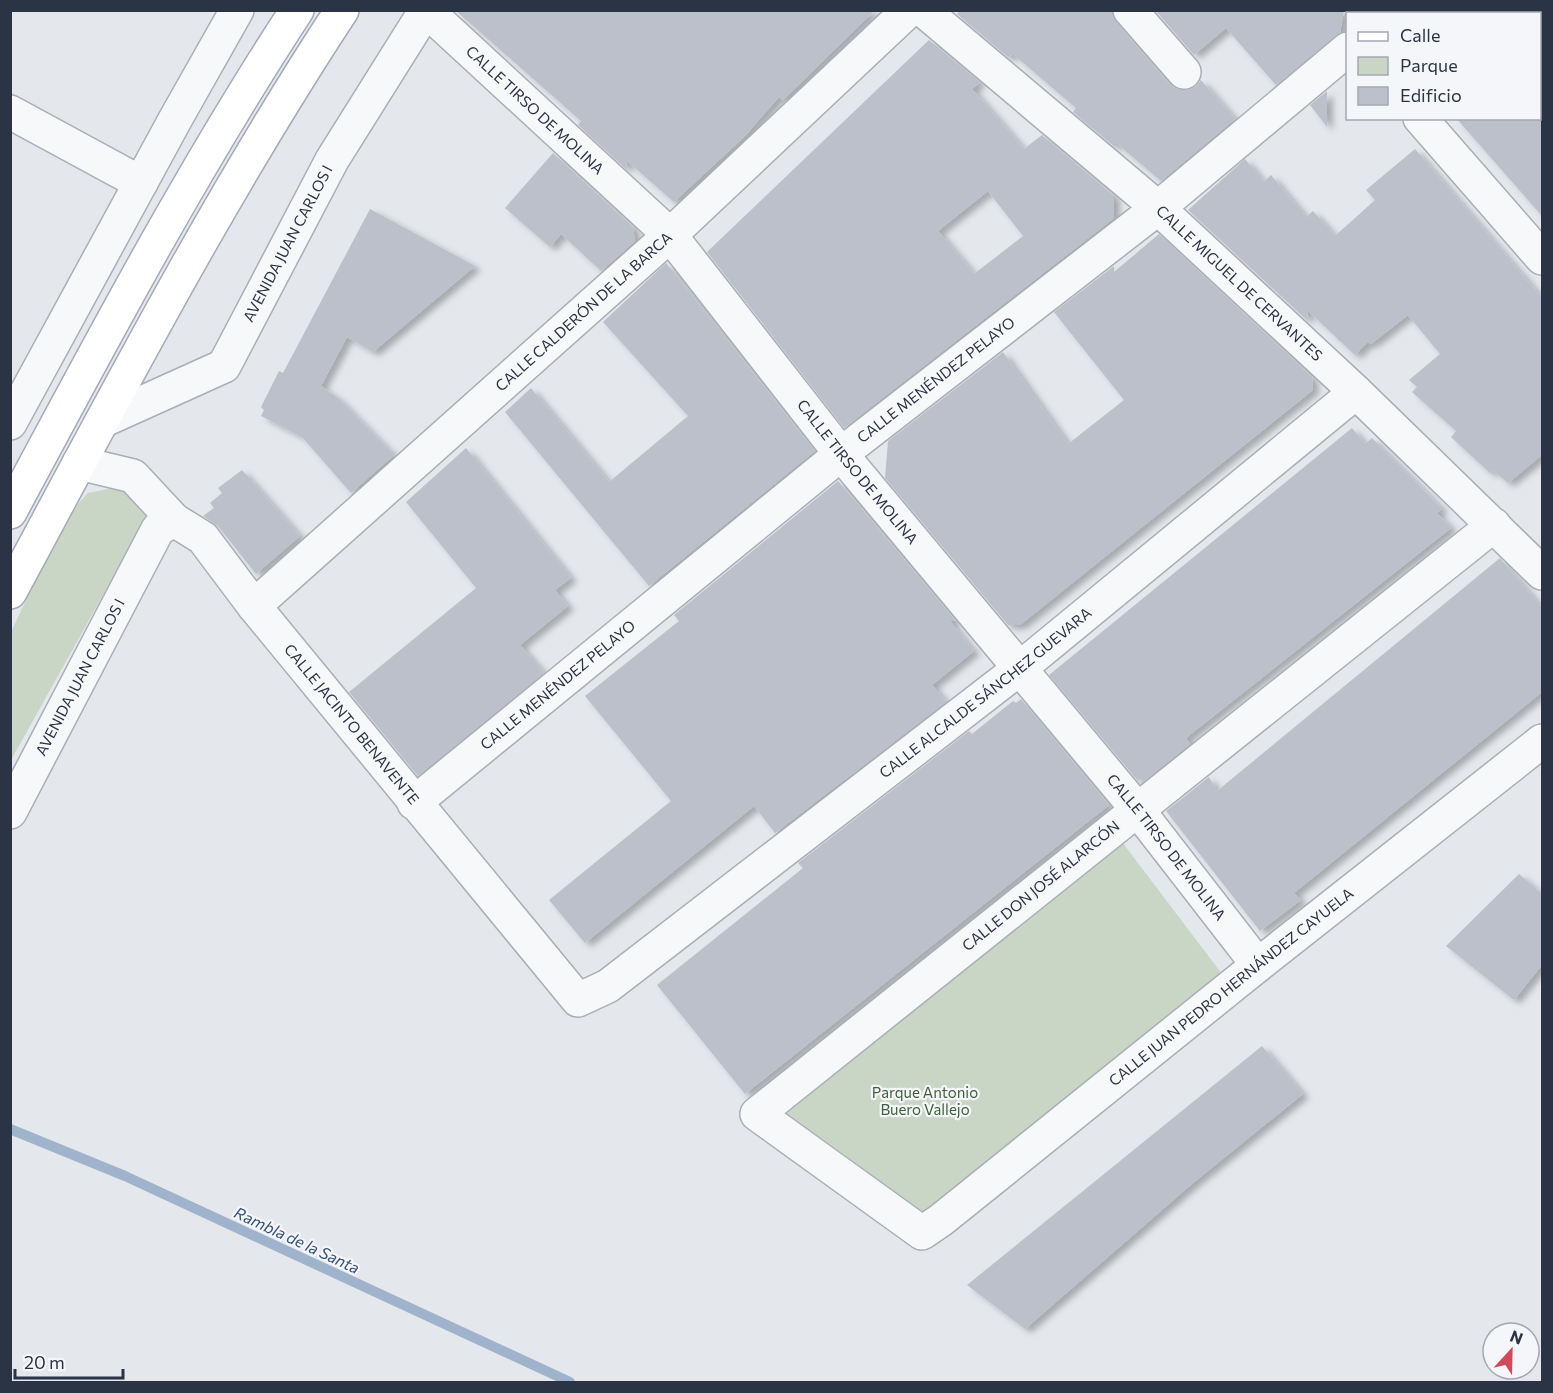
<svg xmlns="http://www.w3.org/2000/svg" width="1553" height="1393" viewBox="0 0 1553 1393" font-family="Commissioner,sans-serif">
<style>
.green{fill:#c9d6c5}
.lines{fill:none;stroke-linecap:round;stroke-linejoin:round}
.stream{stroke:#9fb4cc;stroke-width:10}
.building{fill:#bbc0ca;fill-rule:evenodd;filter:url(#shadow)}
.minor-casing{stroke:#a9aeb7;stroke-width:36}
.primary-casing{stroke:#a3abb8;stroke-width:36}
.minor{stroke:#f7f8fa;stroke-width:33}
.primary{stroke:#fff;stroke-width:33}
.labels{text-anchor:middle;stroke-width:4.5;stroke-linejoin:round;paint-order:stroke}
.street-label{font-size:15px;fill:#2b3445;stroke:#f4f6f9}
.park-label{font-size:15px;fill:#3f6138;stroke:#f4f6f9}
.water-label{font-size:16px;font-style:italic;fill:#34527a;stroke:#f4f6f9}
</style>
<defs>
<filter id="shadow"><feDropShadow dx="6" dy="4" stdDeviation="3" flood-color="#0004"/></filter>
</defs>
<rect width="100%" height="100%" fill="#e4e7ec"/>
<g class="green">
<path d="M 108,489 L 126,490 L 151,509 L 11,760 L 11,632 L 50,549 L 77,505 L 88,493 Z"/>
<path d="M 1116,834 L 1222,974 L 918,1223 L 769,1114 Z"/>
</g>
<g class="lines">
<path class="stream" d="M 10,1129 L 125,1176 L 570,1382"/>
</g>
<g class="building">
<path d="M 455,10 L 875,10 L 783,100 L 779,97 L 745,136 L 674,202 L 626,160 L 627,170 L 578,125 L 581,121 Z"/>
<path d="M 960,10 L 1112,10 L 1116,22 L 1170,85 L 1177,89 L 1187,90 L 1196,86 L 1201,80 L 1235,119 L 1161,181 L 1115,142 L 1115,147 L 1073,112 L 1076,108 L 1013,54 L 1008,57 L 957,14 Z"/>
<path d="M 1155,10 L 1344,10 L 1340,33 L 1276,85 L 1226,28 L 1194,55 Z"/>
<path d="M 929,40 L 980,82 L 972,89 L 1024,149 L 1042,135 L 1114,196 L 1114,218 L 844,428 L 707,252 ZM 988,191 L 1023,236 L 974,274 L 938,231 Z"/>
<path d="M 1327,91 L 1327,127 L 1310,105 Z"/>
<path d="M 1456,118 L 1542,118 L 1542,216 Z"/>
<path d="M 1415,149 L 1542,298 L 1542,455 L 1508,483 L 1493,470 L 1490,473 L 1451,437 L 1456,431 L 1412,392 L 1417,387 L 1409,380 L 1440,354 L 1408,315 L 1371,344 L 1368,342 L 1355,355 L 1307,310 L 1308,321 L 1188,210 L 1245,159 L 1264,182 L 1271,175 L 1306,217 L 1313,211 L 1335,236 L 1375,200 L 1366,190 Z"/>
<path d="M 553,153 L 633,227 L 635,241 L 601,271 L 561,234 L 550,247 L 505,208 Z"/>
<path d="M 370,209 L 475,266 L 373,352 L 347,337 L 321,386 L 339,399 L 394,455 L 351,493 L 302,437 L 261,416 L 264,410 L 261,407 L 279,371 L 283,373 Z"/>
<path d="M 1159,234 L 1312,377 L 1313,390 L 1020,625 L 1008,625 L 885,478 L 888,441 L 1003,352 L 1068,444 L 1124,400 L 1054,312 L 1114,266 L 1114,272 Z"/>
<path d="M 666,263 L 815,451 L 649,586 L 505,412 L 531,388 L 609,482 L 688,416 L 603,322 Z"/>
<path d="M 1352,428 L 1365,444 L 1372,438 L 1413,479 L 1442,509 L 1437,513 L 1451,528 L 1186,738 L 1190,744 L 1143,782 L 1141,779 L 1138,781 L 1049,675 Z"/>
<path d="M 466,448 L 571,578 L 555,590 L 568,606 L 520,645 L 544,673 L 418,776 L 349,692 L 476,588 L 406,502 Z"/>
<path d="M 242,470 L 300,536 L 256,574 L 218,526 L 203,516 L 214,508 L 210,503 L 222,493 L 218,488 Z"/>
<path d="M 838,481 L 956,621 L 950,621 L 974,651 L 932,685 L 946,702 L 775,833 L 754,806 L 585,943 L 549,900 L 671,801 L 585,696 L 679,621 L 674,615 Z"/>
<path d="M 1500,558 L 1542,608 L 1542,692 L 1294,893 L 1301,900 L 1260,931 L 1166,811 L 1209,777 L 1217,791 Z"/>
<path d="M 1021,699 L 1109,805 L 745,1094 L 657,985 L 803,868 L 798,863 L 969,731 L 972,734 L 1013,701 L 1016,703 Z"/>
<path d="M 1519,874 L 1542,894 L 1542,965 L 1514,1000 L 1446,946 Z"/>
<path d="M 1262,1046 L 1303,1094 L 1193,1183 L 1025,1329 L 967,1285 Z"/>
</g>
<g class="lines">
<defs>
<g id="minor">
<path id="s1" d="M 426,10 L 670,235 L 841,454 L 1137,809 L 1258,965"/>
<path id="s2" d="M 923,10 L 1158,208 L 1356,392 L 1542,573"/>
<path d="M 1130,10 L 1184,72"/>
<path d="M 1391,14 L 1395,10"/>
<path d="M 10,112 L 141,183"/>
<path d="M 1420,118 L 1542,258"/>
<path id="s3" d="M 102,421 L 224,366 L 332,160 L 426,10"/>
<path d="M 10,423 L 176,118 L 237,10"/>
<path id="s4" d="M 79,463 L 133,476 L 174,520 L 203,538 L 254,606 L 578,1000 L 608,986 L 1019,669 L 1356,392"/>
<path id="s5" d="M 1494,525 L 757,1114 L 922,1233 L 941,1220 L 1258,965 L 1542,741"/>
<path id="s6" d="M 254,606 L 670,235 L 909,10"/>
<path id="s7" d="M 414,803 L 841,454 L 1158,208 L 1348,49"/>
<path id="s8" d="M 10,812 L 158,529 L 174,520"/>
</g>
<g id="primary">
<path d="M 10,512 C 101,342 191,172 297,10"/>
<path d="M 10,592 C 116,395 219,197 342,10"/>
</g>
</defs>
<use href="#minor" class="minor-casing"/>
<use href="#primary" class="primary-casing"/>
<use href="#minor" class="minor"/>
<use href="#primary" class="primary"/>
</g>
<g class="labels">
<g class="street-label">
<text dy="5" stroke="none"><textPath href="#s1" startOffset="148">CALLE TIRSO DE MOLINA</textPath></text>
<text dy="5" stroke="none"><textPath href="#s3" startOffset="272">AVENIDA JUAN CARLOS I</textPath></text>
<text dy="5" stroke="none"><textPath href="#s2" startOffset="418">CALLE MIGUEL DE CERVANTES</textPath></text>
<text dy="5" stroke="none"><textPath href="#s6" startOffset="442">CALLE CALDERÓN DE LA BARCA</textPath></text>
<text dy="5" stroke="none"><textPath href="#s7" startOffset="672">CALLE MENÉNDEZ PELAYO</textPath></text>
<text dy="5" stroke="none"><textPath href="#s1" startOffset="634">CALLE TIRSO DE MOLINA</textPath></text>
<text dy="5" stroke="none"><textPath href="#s8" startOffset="152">AVENIDA JUAN CARLOS I</textPath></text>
<text dy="5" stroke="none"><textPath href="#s7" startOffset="186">CALLE MENÉNDEZ PELAYO</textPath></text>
<text dy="5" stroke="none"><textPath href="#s4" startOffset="1256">CALLE ALCALDE SÁNCHEZ GUEVARA</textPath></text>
<text dy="5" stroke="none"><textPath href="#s4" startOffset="388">CALLE JACINTO BENAVENTE</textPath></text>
<text dy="5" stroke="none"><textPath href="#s1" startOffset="1120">CALLE TIRSO DE MOLINA</textPath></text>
<text transform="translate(1041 886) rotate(-39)" y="5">CALLE DON JOSÉ ALARCÓN</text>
<text dy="5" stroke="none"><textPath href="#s5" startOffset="1542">CALLE JUAN PEDRO HERNÁNDEZ CAYUELA</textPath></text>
</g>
<g class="park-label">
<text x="925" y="1098">Parque Antonio<tspan x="925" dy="17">Buero Vallejo</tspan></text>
</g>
<g class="water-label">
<text transform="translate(297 1240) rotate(25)" y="6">Rambla de la Santa</text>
</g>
</g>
<rect width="1553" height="1393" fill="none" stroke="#2b3445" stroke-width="24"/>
<rect x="1346" y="12" width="195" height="108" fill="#f4f6f9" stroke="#a4a8b1" stroke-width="1.5"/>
<rect x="1358" y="32" width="30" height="9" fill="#ffffff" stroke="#a4a8b1" stroke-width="1.5"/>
<text x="1400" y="42" font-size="18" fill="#2b3445">Calle</text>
<rect x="1358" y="57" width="30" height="18" fill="#c9d6c5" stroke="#a4a8b1" stroke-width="1.5"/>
<text x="1400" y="72" font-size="18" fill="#2b3445">Parque</text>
<rect x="1358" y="87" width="30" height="18" fill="#bbc0ca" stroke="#a4a8b1" stroke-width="1.5"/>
<text x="1400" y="102" font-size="18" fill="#2b3445">Edificio</text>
<g transform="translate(1511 1351) rotate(22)"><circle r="28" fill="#f4f6f9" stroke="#a4a8b1" stroke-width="1.5"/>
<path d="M0-4.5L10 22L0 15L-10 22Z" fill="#d1495b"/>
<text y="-9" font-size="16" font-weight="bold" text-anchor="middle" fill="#2b3445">N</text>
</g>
<path d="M15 1369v9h108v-9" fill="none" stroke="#2b3445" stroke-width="3"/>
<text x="24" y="1369" font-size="18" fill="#2b3445" stroke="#f4f6f9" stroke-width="4.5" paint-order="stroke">20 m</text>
</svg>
